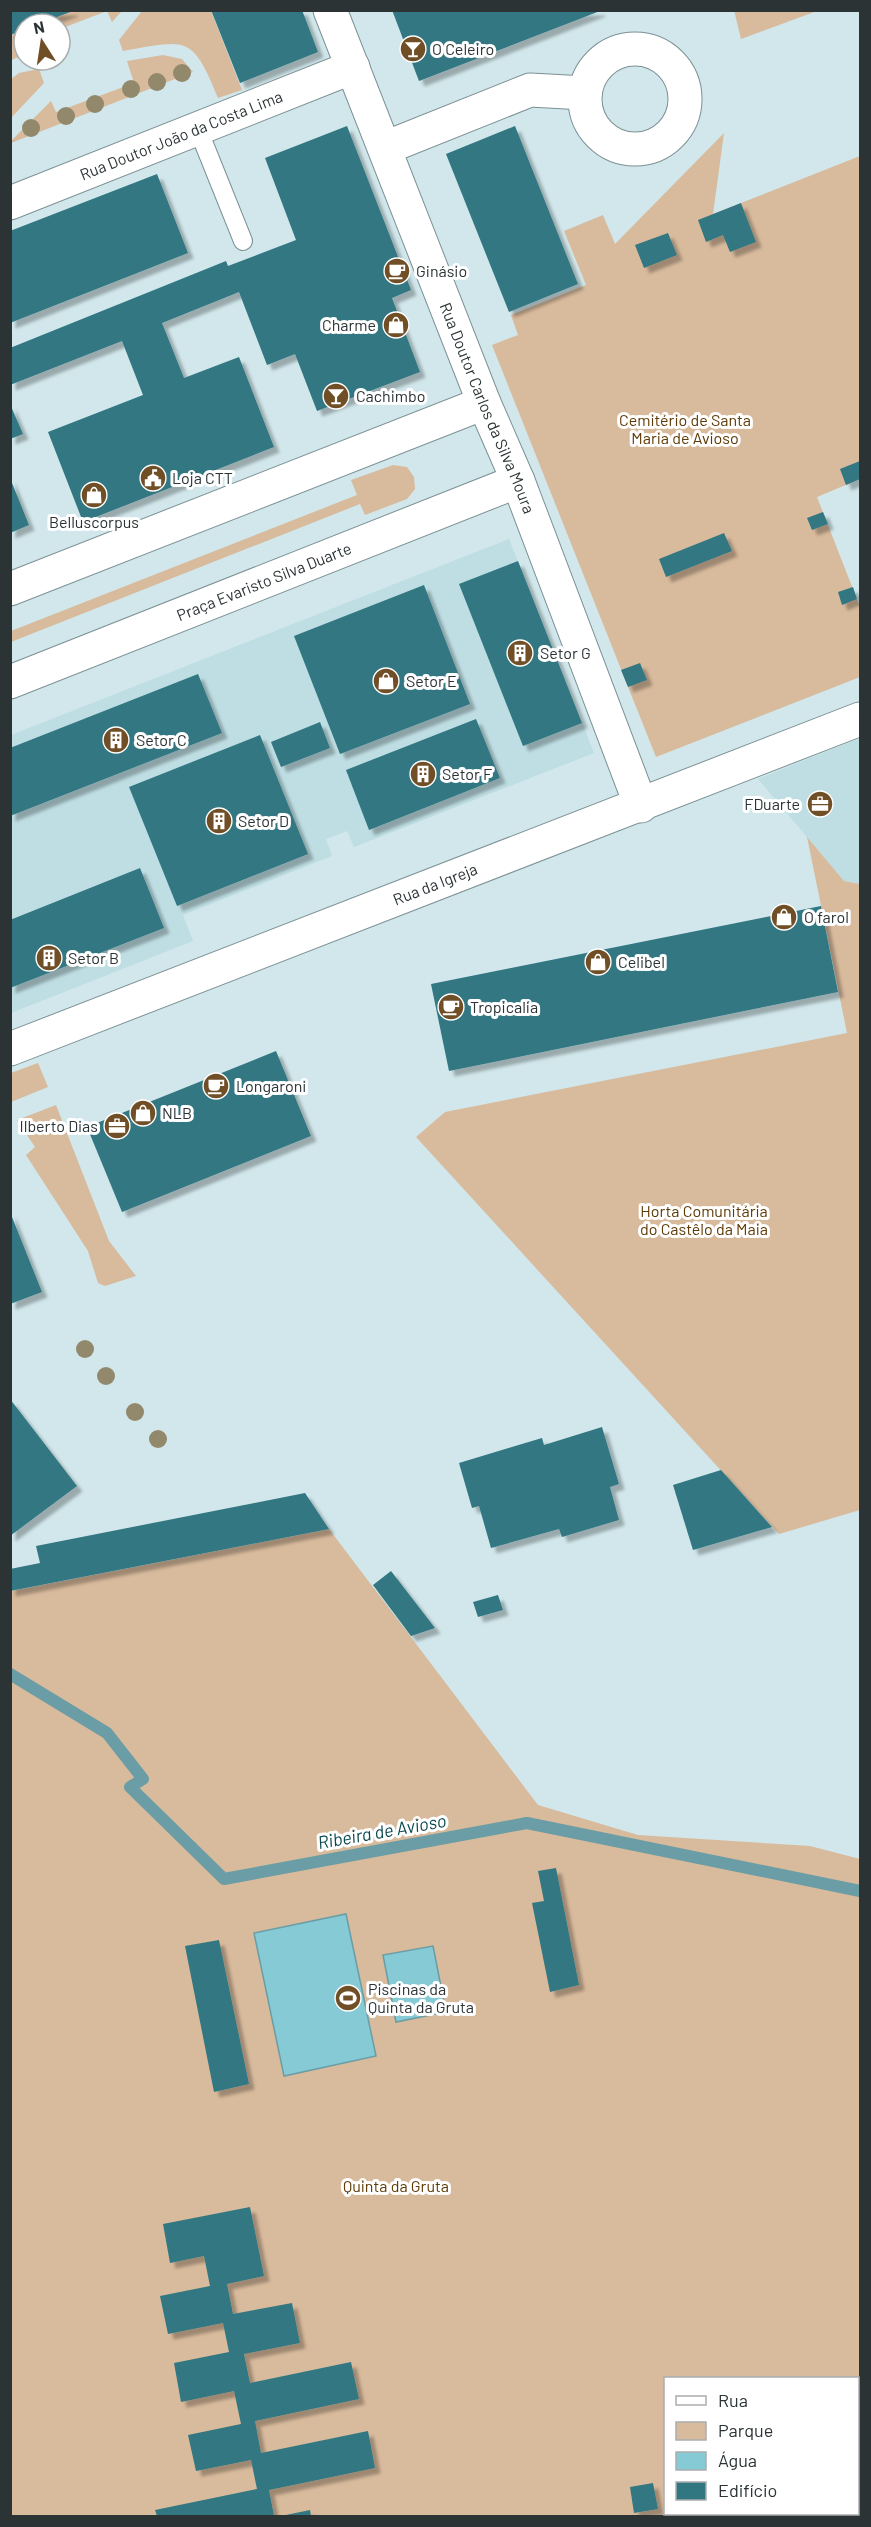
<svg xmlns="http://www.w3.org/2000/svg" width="871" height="2527" viewBox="0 0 871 2527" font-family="Barlow,sans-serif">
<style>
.built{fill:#bedee3}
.green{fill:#d8ba9c;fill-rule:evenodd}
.water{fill:#85cad5;stroke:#6a9da5;stroke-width:1.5}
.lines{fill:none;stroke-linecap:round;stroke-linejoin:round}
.stream{stroke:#6a9da5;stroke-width:12}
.building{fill:#317782;filter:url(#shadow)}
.service-casing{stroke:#7c9195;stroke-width:20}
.minor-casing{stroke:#7c9195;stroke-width:35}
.service{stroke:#fff;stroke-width:18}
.minor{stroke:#fff;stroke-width:33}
.tree{fill:#92886c}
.labels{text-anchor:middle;stroke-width:6;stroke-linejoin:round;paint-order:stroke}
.poi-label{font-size:16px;fill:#2b3335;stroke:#fff;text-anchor:start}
.street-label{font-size:16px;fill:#2b3335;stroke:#fff}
.park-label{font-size:16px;fill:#5f3a05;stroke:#fff}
.water-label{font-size:18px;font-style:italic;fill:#0a4952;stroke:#fff}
</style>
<defs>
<filter id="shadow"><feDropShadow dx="5.5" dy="5.5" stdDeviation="1.5" flood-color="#0004"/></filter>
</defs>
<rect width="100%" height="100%" fill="#d1e7eb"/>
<g class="built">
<path d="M 509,539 L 594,753 L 354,847 L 347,831 L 326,839 L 332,856 L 183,915 L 193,941 L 11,1013 L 11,735 Z"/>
<path d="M 860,738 L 860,884 L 844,881 L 758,779 Z"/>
</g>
<g class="green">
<path d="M 734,10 L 817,10 L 817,11 L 741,39 Z"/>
<path d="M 73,11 L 122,11 L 112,22 L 107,11 L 60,29 L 60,24 L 38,24 Z"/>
<path d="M 142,11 L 211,11 L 242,90 L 218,98 C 192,34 187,40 123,51 L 119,40 Z"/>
<path d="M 24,30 L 24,55 L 11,60 L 11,35 Z"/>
<path d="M 163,55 L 182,59 L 193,72 L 11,143 L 11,141 L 51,101 L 56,112 L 134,83 L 127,61 Z"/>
<path d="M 39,69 L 44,83 L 11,118 L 11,79 L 19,73 Z"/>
<path d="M 724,133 L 713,214 L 860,156 L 860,479 L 817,497 L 860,607 L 860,677 L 656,757 L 492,345 L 518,335 L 511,315 L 586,285 L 564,231 L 603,215 L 615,244 Z"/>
<path d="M 393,465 L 407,467 L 414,477 L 415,489 L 407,499 L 365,515 L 360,504 L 11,642 L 11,631 L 357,495 L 351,480 Z"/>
<path d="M 807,837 L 844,881 L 860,884 L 860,1510 L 779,1534 L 416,1137 L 445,1112 L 847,1033 Z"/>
<path d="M 38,1063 L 48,1087 L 11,1102 L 11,1073 Z"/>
<path d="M 56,1105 L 109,1241 L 136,1276 L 105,1286 L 98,1283 L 88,1251 L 26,1155 L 35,1147 L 17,1120 Z"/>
<path d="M 329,1529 L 538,1805 L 638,1835 L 810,1846 L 860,1859 L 860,2516 L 11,2516 L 11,1591 ZM 666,2378 L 858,2378 L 858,2514 L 666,2514 Z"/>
</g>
<g class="water">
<path d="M 346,1914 L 376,2056 L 284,2076 L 254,1933 Z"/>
<path d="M 433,1946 L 446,2012 L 396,2022 L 383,1955 Z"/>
</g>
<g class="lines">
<path class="stream" d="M 10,1674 L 107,1733 L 143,1779 L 130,1787 L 224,1879 L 527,1823 L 860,1891"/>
</g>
<g class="building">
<path d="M 10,10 L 73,10 L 73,11 L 38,24 L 24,24 L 24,30 L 10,35 Z"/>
<path d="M 211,10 L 302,10 L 318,52 L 240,83 Z"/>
<path d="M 392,10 L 600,10 L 600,11 L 419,81 Z"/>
<path d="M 347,126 L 411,290 L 392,298 L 420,372 L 317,411 L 295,354 L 267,365 L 239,292 L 162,323 L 184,378 L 239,357 L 274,447 L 83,522 L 48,432 L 143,395 L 122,341 L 10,385 L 10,348 L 226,261 L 228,266 L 296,240 L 265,158 Z"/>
<path d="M 515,126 L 578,284 L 509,312 L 446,154 Z"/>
<path d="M 157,174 L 188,253 L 10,323 L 10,231 Z"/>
<path d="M 741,203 L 756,242 L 730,252 L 723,235 L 706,242 L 698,220 Z"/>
<path d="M 668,233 L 677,255 L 644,268 L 635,245 Z"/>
<path d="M 10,404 L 23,434 L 10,439 Z"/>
<path d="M 860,461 L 860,479 L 846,485 L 840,469 Z"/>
<path d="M 10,478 L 29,525 L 10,533 Z"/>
<path d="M 823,512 L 828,524 L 812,530 L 807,518 Z"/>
<path d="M 724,533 L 732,551 L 666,577 L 659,559 Z"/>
<path d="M 518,561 L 582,723 L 523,746 L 459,584 Z"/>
<path d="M 424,585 L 470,704 L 340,754 L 294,636 Z"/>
<path d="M 853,587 L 857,599 L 842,605 L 838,592 Z"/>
<path d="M 640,663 L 647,680 L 628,687 L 621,670 Z"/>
<path d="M 198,674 L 222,733 L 10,816 L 10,748 Z"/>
<path d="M 476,719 L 500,778 L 369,830 L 346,770 Z"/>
<path d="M 320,722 L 330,748 L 281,767 L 271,742 Z"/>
<path d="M 260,735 L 308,854 L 177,906 L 129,787 Z"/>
<path d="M 140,868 L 164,928 L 10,988 L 10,920 Z"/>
<path d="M 821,906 L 838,992 L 449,1071 L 431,984 Z"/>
<path d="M 276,1051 L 311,1136 L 122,1212 L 87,1127 Z"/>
<path d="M 10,1212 L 42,1292 L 10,1304 Z"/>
<path d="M 10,1399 L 77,1486 L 10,1536 Z"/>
<path d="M 602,1427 L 619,1484 L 610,1487 L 619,1520 L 562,1537 L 559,1529 L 491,1548 L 479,1506 L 472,1508 L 459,1463 L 542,1438 L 544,1445 Z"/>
<path d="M 721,1470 L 772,1527 L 693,1550 L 673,1485 Z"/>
<path d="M 305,1493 L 329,1529 L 10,1591 L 10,1569 L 40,1563 L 36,1546 Z"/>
<path d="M 391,1571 L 435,1628 L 411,1636 L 373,1585 Z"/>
<path d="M 498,1595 L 503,1610 L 478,1617 L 473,1602 Z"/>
<path d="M 556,1868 L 579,1985 L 550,1992 L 532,1903 L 544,1901 L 538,1871 Z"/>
<path d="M 219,1940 L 249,2084 L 214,2092 L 185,1946 Z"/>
<path d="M 250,2207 L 264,2276 L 227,2284 L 233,2314 L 292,2303 L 300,2343 L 244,2354 L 250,2383 L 351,2362 L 359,2399 L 255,2421 L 261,2453 L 368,2431 L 375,2468 L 269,2490 L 274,2516 L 157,2516 L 155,2510 L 257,2489 L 251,2460 L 196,2471 L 188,2435 L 241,2424 L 234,2391 L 181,2402 L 174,2363 L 229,2352 L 223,2323 L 168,2334 L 160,2296 L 210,2286 L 204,2256 L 170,2263 L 163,2224 Z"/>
<path d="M 653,2483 L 658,2509 L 634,2513 L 630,2487 Z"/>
<path d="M 310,2510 L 311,2516 L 286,2516 L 286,2515 Z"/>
</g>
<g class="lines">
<defs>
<path id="service" d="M 198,129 L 243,241"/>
<g id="minor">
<path id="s1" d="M 330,10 L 484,403 L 518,481 L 641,806"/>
<circle cx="635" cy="99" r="50"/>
<path d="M 385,148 L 530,90 L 585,93"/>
<path id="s2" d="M 10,203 L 353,67"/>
<path d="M 10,589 L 484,403"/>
<path id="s3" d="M 10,682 L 518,481"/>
<path id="s4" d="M 10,1049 L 860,719"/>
</g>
</defs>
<use href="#service" class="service-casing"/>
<use href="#minor" class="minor-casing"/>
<use href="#service" class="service"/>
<use href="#minor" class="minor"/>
</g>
<g class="tree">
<circle cx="182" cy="73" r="9"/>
<circle cx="157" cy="82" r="9"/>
<circle cx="131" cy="89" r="9"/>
<circle cx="95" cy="104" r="9"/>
<circle cx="66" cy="116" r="9"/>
<circle cx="31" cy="128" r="9"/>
<circle cx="85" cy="1349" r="9"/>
<circle cx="106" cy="1376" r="9"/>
<circle cx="135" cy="1412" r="9"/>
<circle cx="158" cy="1439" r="9"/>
</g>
<defs>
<symbol id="bar-disc" viewBox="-11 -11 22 22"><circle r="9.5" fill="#704e26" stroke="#fff"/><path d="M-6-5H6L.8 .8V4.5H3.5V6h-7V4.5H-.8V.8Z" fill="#fff"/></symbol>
<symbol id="cafe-disc" viewBox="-11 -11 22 22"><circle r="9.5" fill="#704e26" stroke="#fff"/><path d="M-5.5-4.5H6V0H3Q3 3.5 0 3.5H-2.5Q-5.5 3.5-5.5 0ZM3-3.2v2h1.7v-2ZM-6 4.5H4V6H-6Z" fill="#fff"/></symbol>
<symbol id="shop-disc" viewBox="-11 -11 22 22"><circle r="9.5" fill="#704e26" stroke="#fff"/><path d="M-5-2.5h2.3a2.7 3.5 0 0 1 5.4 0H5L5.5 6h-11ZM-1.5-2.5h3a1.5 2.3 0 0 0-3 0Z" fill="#fff"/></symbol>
<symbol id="civic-disc" viewBox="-11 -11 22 22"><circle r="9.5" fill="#704e26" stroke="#fff"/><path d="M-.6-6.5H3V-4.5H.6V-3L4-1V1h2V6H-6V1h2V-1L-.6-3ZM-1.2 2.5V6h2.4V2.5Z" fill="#fff"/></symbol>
<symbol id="building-disc" viewBox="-11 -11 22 22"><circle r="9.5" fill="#704e26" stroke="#fff"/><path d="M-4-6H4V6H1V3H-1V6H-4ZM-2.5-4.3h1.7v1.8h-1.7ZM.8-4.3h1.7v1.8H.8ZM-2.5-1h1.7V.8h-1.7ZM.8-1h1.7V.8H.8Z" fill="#fff"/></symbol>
<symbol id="office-disc" viewBox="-11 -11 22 22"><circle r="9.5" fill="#704e26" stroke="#fff"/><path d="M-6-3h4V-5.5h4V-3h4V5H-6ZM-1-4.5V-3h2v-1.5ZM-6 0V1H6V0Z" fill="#fff"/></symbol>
<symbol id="stadium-disc" viewBox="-11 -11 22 22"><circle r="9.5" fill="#704e26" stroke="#fff"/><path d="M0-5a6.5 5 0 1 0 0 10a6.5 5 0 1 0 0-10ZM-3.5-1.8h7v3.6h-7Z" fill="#fff"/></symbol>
</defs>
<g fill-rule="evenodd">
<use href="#bar-disc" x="398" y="34" width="30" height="30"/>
<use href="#cafe-disc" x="382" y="256" width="30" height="30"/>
<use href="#shop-disc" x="381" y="310" width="30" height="30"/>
<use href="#bar-disc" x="321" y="381" width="30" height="30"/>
<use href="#civic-disc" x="138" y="463" width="30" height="30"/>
<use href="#shop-disc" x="79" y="480" width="30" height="30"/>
<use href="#building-disc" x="505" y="638" width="30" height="30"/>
<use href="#shop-disc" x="371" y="666" width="30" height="30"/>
<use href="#building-disc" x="101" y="725" width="30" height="30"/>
<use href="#building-disc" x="408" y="759" width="30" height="30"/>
<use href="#office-disc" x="805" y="789" width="30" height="30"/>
<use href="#building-disc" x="204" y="806" width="30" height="30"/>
<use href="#shop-disc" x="769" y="902" width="30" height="30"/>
<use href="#building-disc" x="34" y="943" width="30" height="30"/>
<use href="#shop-disc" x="583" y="947" width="30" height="30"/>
<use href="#cafe-disc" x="436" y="992" width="30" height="30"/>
<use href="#cafe-disc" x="201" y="1071" width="30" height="30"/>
<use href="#shop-disc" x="128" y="1098" width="30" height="30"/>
<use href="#office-disc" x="102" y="1111" width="30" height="30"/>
<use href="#stadium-disc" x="333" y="1983" width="30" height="30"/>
</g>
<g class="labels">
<g class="poi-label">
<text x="432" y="55">O Celeiro</text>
<text x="416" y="277">Ginásio</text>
<text x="376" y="331" text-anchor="end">Charme</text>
<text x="356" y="402">Cachimbo</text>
<text x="172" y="484">Loja CTT</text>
<text x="94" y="528" text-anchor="middle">Belluscorpus</text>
<text x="540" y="659">Setor G</text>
<text x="406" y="687">Setor E</text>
<text x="136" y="746">Setor C</text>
<text x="442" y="780">Setor F</text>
<text x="800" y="810" text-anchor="end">FDuarte</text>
<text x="238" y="827">Setor D</text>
<text x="804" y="923">O farol</text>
<text x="68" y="964">Setor B</text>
<text x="618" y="968">Celibel</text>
<text x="470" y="1013">Tropicalia</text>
<text x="236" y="1092">Longaroni</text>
<text x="162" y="1119">NLB</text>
<text x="98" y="1132" text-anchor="end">Ilberto Dias</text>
<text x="368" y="1995">Piscinas da<tspan x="368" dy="18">Quinta da Gruta</tspan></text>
</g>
<g class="street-label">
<text dy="6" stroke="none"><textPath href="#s2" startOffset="184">Rua Doutor João da Costa Lima</textPath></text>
<text dy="6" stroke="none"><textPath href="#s1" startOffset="428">Rua Doutor Carlos da Silva Moura</textPath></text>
<text dy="6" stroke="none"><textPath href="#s3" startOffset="273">Praça Evaristo Silva Duarte</textPath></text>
<text dy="6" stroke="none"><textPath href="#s4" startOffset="456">Rua da Igreja</textPath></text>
</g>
<g class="park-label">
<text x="685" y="426">Cemitério de Santa<tspan x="685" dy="18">Maria de Avioso</tspan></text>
<text x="704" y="1217">Horta Comunitária<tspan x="704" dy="18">do Castêlo da Maia</tspan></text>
<text x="396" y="2192">Quinta da Gruta</text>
</g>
<g class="water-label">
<text transform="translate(382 1832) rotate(-10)" y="6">Ribeira de Avioso</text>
</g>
</g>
<rect width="871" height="2527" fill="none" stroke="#2b3335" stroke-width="24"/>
<rect x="664" y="2377" width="195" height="138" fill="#ffffff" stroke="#aaadae" stroke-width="1.5"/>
<rect x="676" y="2396" width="30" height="9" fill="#ffffff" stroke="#aaadae" stroke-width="1.5"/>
<text x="718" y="2407" font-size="18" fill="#2b3335">Rua</text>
<rect x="676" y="2422" width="30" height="18" fill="#d8ba9c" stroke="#aaadae" stroke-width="1.5"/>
<text x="718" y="2437" font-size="18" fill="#2b3335">Parque</text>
<rect x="676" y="2452" width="30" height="18" fill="#85cad5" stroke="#aaadae" stroke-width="1.5"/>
<text x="718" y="2467" font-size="18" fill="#2b3335">Água</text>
<rect x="676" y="2482" width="30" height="18" fill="#317782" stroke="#aaadae" stroke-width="1.5"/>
<text x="718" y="2497" font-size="18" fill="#2b3335">Edifício</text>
<g transform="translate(42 42) rotate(348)"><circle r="28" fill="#ffffff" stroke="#aaadae" stroke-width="1.5"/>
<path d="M0-4.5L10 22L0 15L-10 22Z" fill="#704e26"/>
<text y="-9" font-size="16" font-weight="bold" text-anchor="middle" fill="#2b3335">N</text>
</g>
</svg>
